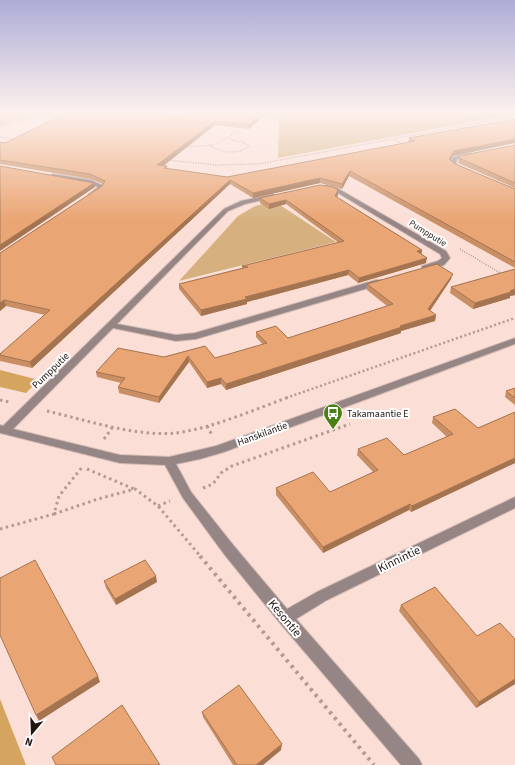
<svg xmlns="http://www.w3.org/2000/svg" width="515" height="765" viewBox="0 0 515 765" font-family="'Source Sans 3',sans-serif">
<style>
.green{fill:#d6b17f}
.forest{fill:#d5a560}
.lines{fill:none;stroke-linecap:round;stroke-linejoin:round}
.minor-casing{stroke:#d4bbb4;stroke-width:2}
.path-far3{stroke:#b29b95;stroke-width:1.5;stroke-dasharray:1 1.5;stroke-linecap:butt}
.path-far2{stroke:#b29b95;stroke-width:2.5;stroke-dasharray:2 2.5;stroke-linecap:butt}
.path-far1{stroke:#b29b95;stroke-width:3;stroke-dasharray:2.5 3.5;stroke-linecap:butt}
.path{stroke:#b29b95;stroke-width:4;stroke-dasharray:3 4.5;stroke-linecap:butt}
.minor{fill:#958585;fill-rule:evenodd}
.wall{fill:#c98e64}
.shaded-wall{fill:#a47451}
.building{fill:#eaa574;stroke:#a47451}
.labels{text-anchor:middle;stroke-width:4;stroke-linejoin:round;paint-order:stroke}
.far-street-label{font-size:9px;fill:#211512;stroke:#fff}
.street-label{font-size:10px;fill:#211512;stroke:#fff}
.poi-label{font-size:10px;fill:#211512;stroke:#fff;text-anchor:start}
.near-street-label{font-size:12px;fill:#211512;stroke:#fff}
</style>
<rect width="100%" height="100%" fill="#fbdfd7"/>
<g class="green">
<path d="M 0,113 L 39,113 L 0,126 Z"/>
<path d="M 279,113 L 463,113 L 478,115 L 481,113 L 515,114 L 278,158 Z"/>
<path d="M 274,201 L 336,242 L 179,281 L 238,216 L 255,206 Z"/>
</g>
<g class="forest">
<path d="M 0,370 L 39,380 L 26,393 L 0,387 Z"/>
<path d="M 0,699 L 26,765 L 0,765 Z"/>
</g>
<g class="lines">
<defs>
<g id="minor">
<path d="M 471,153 L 473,154 L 473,156 L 457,159 L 456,163 L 459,166 L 469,170 L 469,172 L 455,168 L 450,163 L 453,157 Z"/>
<path d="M 53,174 L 91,180 L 104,186 L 102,190 L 91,197 L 88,195 L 98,187 L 90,184 L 51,177 L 50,176 Z"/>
<path d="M 326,185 L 337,188 L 446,251 L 450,258 L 444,265 L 425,270 L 422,270 L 422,266 L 438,261 L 442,258 L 440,254 L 333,190 L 324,188 L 323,187 Z"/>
<path d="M 273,194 L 276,196 L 275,197 L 245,204 L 228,211 L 117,324 L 176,335 L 195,333 L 376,280 L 382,280 L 382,284 L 196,339 L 176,341 L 113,328 L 13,429 L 120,455 L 169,457 L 216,446 L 515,338 L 515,344 L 224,452 L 200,459 L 176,464 L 191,492 L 234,546 L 287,609 L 317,592 L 515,497 L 515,508 L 327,600 L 296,619 L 419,759 L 422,765 L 401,765 L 280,623 L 224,554 L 183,498 L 165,465 L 120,463 L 0,433 L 0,425 L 3,426 L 224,209 L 241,201 Z"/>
</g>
</defs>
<use href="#minor" class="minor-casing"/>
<g class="path-far3">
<path d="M 476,113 L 508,116"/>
<path d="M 53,120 L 69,113"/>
<path d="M 0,128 L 44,113"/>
<path d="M 0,137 L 15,139"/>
<path d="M 394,140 L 404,144"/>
<path d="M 211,146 C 223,153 237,155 249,146 L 242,142 L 228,139"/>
<path d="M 186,147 L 214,145 L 239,131"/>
<path d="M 168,160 L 216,165 L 259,164 L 515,116"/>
<path d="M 460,249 L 502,274"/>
</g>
<path class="path-far2" d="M 286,398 L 515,318"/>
<g class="path-far1">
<path d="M 0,400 L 9,402"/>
<path d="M 47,411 C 86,420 136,437 176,433 C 213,428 253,410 289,397"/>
<path d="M 207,426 L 212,435"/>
<path d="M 104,439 L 112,428"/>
<path d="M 87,469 L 134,489"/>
<path d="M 203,488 L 213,484 L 221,473 L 232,466 L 350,424"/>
<path d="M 158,506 L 170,501"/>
<path d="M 54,514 L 98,499 L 135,489 L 158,506 L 201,557"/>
<path d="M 0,529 L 54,514 L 59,496 L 83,466"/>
</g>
<path class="path" d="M 200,556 L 374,765"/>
<use href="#minor" class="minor"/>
</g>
<g class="wall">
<path d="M 171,113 L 187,113 L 180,114 Z"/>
<path d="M 267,113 L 249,129 L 215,125 L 163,166 L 167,166 L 167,169 L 227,177 L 408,143 L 409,138 L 453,156 L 450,160 L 455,164 L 515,189 L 515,268 L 349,176 L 342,189 L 320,183 L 253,198 L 230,184 L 32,368 L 0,361 L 0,354 L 45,315 L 6,306 L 0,311 L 0,253 L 102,186 L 103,184 L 91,179 L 0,164 L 0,142 L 5,143 L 171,116 L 185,116 Z"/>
<path d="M 515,145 L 515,188 L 458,163 L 459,156 Z"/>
<path d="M 338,195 L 337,197 L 422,250 L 421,254 L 426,263 L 358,283 L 348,275 L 247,302 L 247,304 L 201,316 L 179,289 L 179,284 L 242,268 L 242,266 L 339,243 L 286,204 L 269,209 L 260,203 L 260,198 Z"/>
<path d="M 515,269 L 515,295 L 510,296 L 510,298 L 473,309 L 450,293 L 451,287 Z"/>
<path d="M 451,279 L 430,311 L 436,315 L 435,321 L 401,331 L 401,333 L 226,390 L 221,384 L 207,388 L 189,362 L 159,403 L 119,393 L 118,387 L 121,383 L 97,377 L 96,372 L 164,357 L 205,346 L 215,358 L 263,345 L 256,337 L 256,332 L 288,338 L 387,306 L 367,290 L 367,284 Z"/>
<path d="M 515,388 L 515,405 L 505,397 L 506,391 Z"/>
<path d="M 515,412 L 515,463 L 411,512 L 409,510 L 323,553 L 276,495 L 276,488 L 330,492 L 373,472 L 357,455 L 358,449 L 404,455 L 447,437 L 432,423 L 433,417 L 478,428 Z"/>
<path d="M 104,581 L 157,582 L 116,605 L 106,588 Z"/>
<path d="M 401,605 L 477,636 L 515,639 L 515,684 L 476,708 L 399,611 Z"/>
<path d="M 202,712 L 281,750 L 263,765 L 233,765 L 203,717 Z"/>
</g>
<g class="shaded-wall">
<path d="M 262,113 L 267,113 L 249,129 L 249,125 Z"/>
<path d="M 215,121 L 215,125 L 158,170 L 157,165 Z"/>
<path d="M 515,139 L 515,143 L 453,156 L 449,163 L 449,159 L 454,151 Z"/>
<path d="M 350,171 L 349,176 L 342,189 L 342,184 Z"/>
<path d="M 320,178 L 320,183 L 253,198 L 253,193 Z"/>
<path d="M 230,180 L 230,184 L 32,368 L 30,362 Z"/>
<path d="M 94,183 L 95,187 L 0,251 L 0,245 Z"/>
<path d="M 338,190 L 338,195 L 335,200 L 335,196 Z"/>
<path d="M 286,200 L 286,204 L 269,209 L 269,204 Z"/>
<path d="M 422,250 L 421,255 L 417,251 Z"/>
<path d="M 427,258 L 426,263 L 358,283 L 359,278 Z"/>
<path d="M 349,270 L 348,275 L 247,302 L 247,304 L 201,316 L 201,310 L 245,297 Z"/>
<path d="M 453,274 L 451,279 L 427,315 L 428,309 Z"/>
<path d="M 515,289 L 515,295 L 510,296 L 510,298 L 473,309 L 475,303 Z"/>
<path d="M 4,300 L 6,306 L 0,311 L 0,303 Z"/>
<path d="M 436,315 L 435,321 L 401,331 L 401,333 L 226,390 L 226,384 L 400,326 Z"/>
<path d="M 188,356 L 189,362 L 159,403 L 159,397 Z"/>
<path d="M 221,378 L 221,384 L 207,388 L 207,382 Z"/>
<path d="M 515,458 L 515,463 L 411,512 L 412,506 Z"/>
<path d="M 410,504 L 409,510 L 323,553 L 323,547 Z"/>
<path d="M 156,576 L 157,582 L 116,605 L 115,599 Z"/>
<path d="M 98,676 L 100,682 L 39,721 L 36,715 Z"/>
<path d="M 515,679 L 515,684 L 476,708 L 479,702 Z"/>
<path d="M 282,744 L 281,750 L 263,765 L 256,765 Z"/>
</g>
<g class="building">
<path d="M 67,113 L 162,113 L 171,116 L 185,116 L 192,113 L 262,113 L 249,125 L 215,121 L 157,165 L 167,166 L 164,168 L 227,177 L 415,141 L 409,138 L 515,119 L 515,139 L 454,151 L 449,159 L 455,164 L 515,189 L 515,262 L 350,171 L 342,184 L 320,178 L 253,193 L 230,180 L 30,362 L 0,355 L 0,354 L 50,310 L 4,300 L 0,303 L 0,253 L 102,186 L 105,181 L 90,174 L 0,160 L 0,142 L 5,143 Z"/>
<path d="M 515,145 L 515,183 L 459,158 L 459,156 Z"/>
<path d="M 0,166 L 94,183 L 0,245 Z"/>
<path d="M 320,185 L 333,187 L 338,190 L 335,196 L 422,250 L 417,251 L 427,258 L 359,278 L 349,270 L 245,297 L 247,299 L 201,310 L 179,284 L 248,267 L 242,266 L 344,241 L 286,200 L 269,204 L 260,198 Z"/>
<path d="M 437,264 L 453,274 L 428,309 L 436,315 L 400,326 L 402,327 L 226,384 L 221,378 L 207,382 L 188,356 L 159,397 L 118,387 L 125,378 L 96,372 L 118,348 L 164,357 L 205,346 L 215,358 L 267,343 L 256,332 L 276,326 L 288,338 L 393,304 L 367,284 Z"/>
<path d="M 515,269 L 515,289 L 510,291 L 511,292 L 475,303 L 451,287 Z"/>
<path d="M 515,388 L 515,398 L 506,391 Z"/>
<path d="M 455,409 L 478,428 L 515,412 L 515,458 L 412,506 L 410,504 L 323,547 L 276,488 L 313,472 L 330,492 L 378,470 L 358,449 L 387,438 L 404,455 L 453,434 L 433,417 Z"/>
<path d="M 35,560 L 98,676 L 36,715 L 0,635 L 0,578 Z"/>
<path d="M 145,560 L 156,576 L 115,599 L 104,581 Z"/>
<path d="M 435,587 L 477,636 L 500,623 L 515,639 L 515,679 L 479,702 L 401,605 Z"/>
<path d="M 239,685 L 282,744 L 256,765 L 237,765 L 202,712 Z"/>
<path d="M 122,705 L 160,765 L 56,765 L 52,757 Z"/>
</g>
<linearGradient id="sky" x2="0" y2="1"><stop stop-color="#adacd7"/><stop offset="0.51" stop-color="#fdf1ed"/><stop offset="1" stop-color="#fdf1ed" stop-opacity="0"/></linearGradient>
<rect width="515" height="220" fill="url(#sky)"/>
<defs>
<symbol id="bus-pin" viewBox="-11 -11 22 30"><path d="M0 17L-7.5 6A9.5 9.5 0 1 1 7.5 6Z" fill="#4a8015" stroke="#fff"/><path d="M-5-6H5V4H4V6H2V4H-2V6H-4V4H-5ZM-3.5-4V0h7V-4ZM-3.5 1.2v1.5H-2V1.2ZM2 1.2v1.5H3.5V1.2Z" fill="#fff"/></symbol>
</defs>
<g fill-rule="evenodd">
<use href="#bus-pin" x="322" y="402" width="22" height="30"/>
</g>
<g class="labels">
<g class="far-street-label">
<text transform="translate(428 233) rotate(32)" y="3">Pumpputie</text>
</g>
<g class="street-label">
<text transform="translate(50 370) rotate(-44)" y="4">Pumpputie</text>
<text transform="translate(262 433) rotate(-20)" y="4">Hanskilantie</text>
</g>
<g class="poi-label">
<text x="347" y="417">Takamaantie E</text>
</g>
<g class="near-street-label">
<text transform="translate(399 559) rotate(-26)" y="4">Kinnintie</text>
<text transform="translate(285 618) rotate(50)" y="4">Kesontie</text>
</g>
</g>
<g transform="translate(32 733) rotate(199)" stroke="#ffffff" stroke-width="3" paint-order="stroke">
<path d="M0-3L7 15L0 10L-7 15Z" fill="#211512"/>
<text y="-6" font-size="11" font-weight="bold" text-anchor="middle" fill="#211512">N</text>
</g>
</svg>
